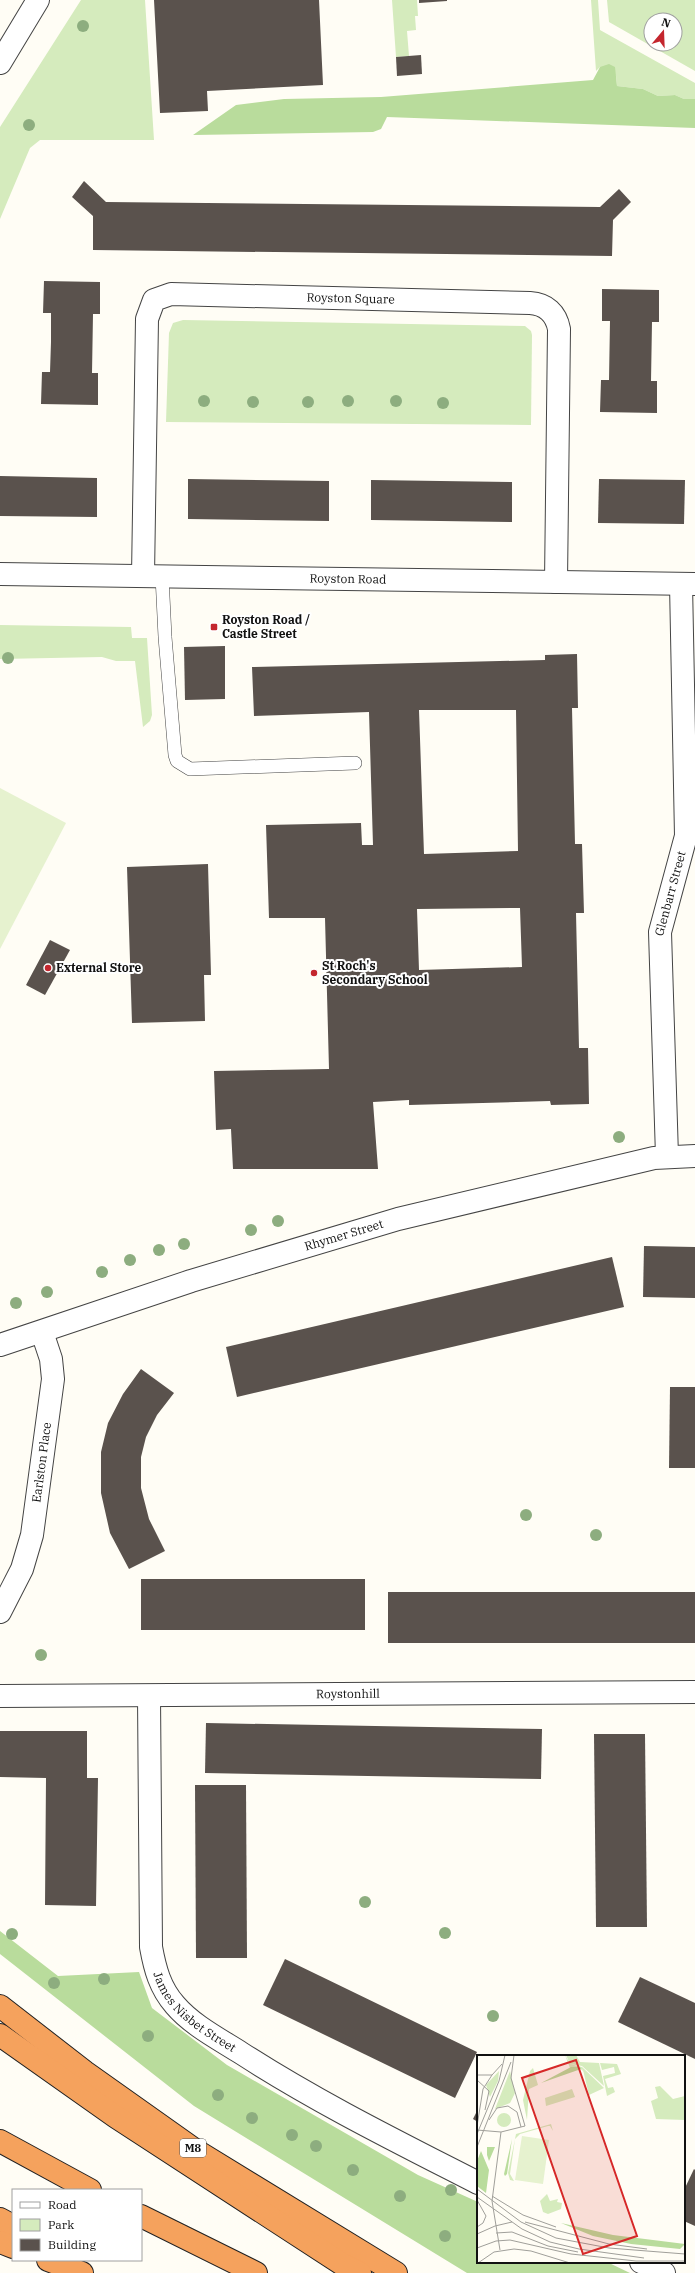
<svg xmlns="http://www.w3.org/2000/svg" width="695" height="2273" viewBox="0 0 695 2273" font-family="'IBM Plex Serif',serif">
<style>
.green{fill:#d5ebbd;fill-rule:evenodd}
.forest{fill:#b9dc9c}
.pitch{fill:#e6f2cf}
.building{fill:#5a524d;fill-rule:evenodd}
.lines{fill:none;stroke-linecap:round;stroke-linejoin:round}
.service-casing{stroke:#444;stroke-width:14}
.minor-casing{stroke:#444;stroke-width:24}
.tertiary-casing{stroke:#444;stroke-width:24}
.motorway-casing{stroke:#222;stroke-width:24}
.service{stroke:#fff;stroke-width:13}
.minor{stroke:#fff;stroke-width:22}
.tertiary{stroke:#fff;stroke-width:22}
.motorway{stroke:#f5a25d;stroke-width:22}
.tree{fill:#8dad7f}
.poi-dot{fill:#c4262e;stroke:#fff;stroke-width:1.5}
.labels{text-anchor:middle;stroke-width:4;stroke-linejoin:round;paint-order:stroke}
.shield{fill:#fff;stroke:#585858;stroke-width:1}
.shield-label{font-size:11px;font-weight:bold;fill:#111}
.street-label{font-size:12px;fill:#111;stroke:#fff}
.poi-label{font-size:12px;font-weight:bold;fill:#111;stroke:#fff;text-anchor:start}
.inset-road{fill:none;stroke:#a09f9a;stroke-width:1}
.view{fill:#d62828;fill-opacity:0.15;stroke:#d62828;stroke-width:2}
.inset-edge{fill:none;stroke:#111;stroke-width:2}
</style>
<rect width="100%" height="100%" fill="#fffdf5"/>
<g class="green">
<path d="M 81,0 L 145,0 L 154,140 L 40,140 L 30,148 L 27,155 L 0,219 L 0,127 Z"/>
<path d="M 392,0 L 417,0 L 418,16 L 415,16 L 416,30 L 407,31 L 409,56 L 396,57 Z"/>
<path d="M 591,0 L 598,0 L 600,30 L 695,83 L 695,99 L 684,99 L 675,95 L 658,96 L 643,89 L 617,86 L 616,76 L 600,67 L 596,71 Z"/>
<path d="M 607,0 L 695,0 L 695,71 L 609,22 ZM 651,20 L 675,20 L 675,44 L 651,44 Z"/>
<path d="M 183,320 L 525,326 L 531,331 L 532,335 L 531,425 L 166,422 L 169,333 L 173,323 Z"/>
<path d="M 0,625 L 131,627 L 132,638 L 147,638 L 152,715 L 150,721 L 143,727 L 135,661 L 116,661 L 102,657 L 0,659 Z"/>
</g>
<g class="forest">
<path d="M 609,64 L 615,67 L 617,86 L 643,89 L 658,96 L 675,95 L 684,99 L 695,99 L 695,128 L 387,117 L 381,129 L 373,132 L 193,135 L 236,105 L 284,99 L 381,97 L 593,80 L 600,67 Z"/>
<path d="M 0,1931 L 58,1976 L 139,1972 L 152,2008 L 227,2065 L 418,2175 L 478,2202 L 478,2262 L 607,2262 L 630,2273 L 467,2273 L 194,2106 L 0,1954 Z"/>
</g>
<path class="pitch" d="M 0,788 L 66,823 L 0,949 Z"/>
<g class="building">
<path d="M 154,0 L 319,0 L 323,85 L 207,91 L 208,111 L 160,113 Z"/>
<path d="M 419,0 L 447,0 L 447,1 L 419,3 Z"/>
<path d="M 421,55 L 422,74 L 397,76 L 396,57 Z"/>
<path d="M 84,181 L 106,202 L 600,207 L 619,189 L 631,202 L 613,220 L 612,256 L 93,250 L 93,216 L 72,197 Z"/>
<path d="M 44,281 L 100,282 L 100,314 L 93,314 L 92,373 L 98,373 L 98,405 L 41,404 L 42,372 L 50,372 L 51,342 L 51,313 L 43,313 Z"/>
<path d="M 602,289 L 659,290 L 659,322 L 652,322 L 651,381 L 657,381 L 657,413 L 600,412 L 601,380 L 609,380 L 610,321 L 602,321 Z"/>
<path d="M 0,476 L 97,478 L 97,517 L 0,516 Z"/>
<path d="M 188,479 L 329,481 L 329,521 L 188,519 Z"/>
<path d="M 599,479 L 685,480 L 684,524 L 598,523 Z"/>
<path d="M 371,480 L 512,482 L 512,522 L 371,520 Z"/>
<path d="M 225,646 L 225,699 L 185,700 L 184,647 Z"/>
<path d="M 577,654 L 578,708 L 572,708 L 575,844 L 582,844 L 584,913 L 576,913 L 579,1048 L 588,1048 L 589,1104 L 551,1105 L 550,1101 L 409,1105 L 409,1100 L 373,1102 L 378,1169 L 233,1169 L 231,1129 L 216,1130 L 214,1071 L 329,1069 L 325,918 L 269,918 L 266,825 L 361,823 L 362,845 L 373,845 L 369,712 L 254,716 L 252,667 L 545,660 L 545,655 ZM 419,710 L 516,710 L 518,851 L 424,854 ZM 520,908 L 522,967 L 419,970 L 417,909 Z"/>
<path d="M 208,864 L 211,975 L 204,975 L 205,1021 L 132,1023 L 127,867 Z"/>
<path d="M 50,940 L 70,950 L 45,995 L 26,985 Z"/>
<path d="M 644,1246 L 695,1247 L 695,1298 L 643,1297 Z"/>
<path d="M 612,1257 L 624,1307 L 237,1397 L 226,1347 Z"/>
<path d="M 141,1369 L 174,1393 L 157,1415 L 146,1437 L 141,1457 L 141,1488 L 149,1519 L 165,1551 L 129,1569 L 110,1533 L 101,1493 L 101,1452 L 108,1423 L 123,1394 Z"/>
<path d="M 670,1387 L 695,1387 L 695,1468 L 669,1468 Z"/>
<rect x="141" y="1579" width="224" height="51"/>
<rect x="388" y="1592" width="307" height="51"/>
<path d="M 206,1723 L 542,1729 L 541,1779 L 205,1773 Z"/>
<path d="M 0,1731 L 87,1731 L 87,1778 L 98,1778 L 96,1906 L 45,1905 L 46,1778 L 0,1777 Z"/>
<path d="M 594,1734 L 645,1734 L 647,1927 L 596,1927 Z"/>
<path d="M 195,1785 L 246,1785 L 247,1958 L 196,1958 Z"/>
<path d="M 285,1959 L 477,2052 L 455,2098 L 263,2005 Z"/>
<path d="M 640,1977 L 695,2003 L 695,2059 L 618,2022 Z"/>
<path d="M 478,2109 L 478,2122 L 473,2119 Z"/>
<path d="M 694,2169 L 695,2170 L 695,2226 L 684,2221 L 684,2190 Z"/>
</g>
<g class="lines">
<defs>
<path id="service" d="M 162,576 L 165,637 L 175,755 L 177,761 L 190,769 L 355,763"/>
<g id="minor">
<path d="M 0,63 L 38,0"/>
<path id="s1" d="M 143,576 L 147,319 L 154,300 L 171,294 L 530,303 C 546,304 556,313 559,329 L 556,582"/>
<path id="s2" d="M 667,1156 L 660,932 L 686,836 L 681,584"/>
<path id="s3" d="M 0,1345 L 191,1281 L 398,1219 L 654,1158 L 695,1156"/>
<path id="s4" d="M 0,1612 L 22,1569 L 32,1535 L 53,1379 L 51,1359 L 42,1332"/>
<path id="s5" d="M 0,1696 L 695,1692"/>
<path id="s6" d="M 149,1696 L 151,1947 C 155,1969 160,1988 175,2005 C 192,2025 219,2039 241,2053 C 317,2102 398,2142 478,2183"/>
<path d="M 641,2262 L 664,2273"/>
</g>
<g id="tertiary">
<path id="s7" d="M 0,574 L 695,584"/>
</g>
<g id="motorway">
<path d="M 0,2006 L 85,2072 L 195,2150 L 396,2273"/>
<path d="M 0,2035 L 116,2117 L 342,2264 L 360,2273"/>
<path d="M 0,2141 L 90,2190"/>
<path d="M 141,2216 L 256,2273"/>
<path d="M 0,2219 L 13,2226"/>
<path d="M 0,2242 L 13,2247"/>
<path d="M 48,2260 L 82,2273"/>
</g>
</defs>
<use href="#service" class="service-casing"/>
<use href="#minor" class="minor-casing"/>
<use href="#tertiary" class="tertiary-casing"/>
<use href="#motorway" class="motorway-casing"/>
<use href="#service" class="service"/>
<use href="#minor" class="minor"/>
<use href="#tertiary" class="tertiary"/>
<use href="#motorway" class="motorway"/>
</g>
<g class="tree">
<circle cx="83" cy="26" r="6"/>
<circle cx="29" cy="125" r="6"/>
<circle cx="204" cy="401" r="6"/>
<circle cx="348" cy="401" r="6"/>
<circle cx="396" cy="401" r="6"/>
<circle cx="253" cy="402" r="6"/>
<circle cx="308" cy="402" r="6"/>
<circle cx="443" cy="403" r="6"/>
<circle cx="8" cy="658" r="6"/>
<circle cx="619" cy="1137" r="6"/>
<circle cx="278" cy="1221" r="6"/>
<circle cx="251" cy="1230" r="6"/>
<circle cx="184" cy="1244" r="6"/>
<circle cx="159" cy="1250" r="6"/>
<circle cx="130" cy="1260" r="6"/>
<circle cx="102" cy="1272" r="6"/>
<circle cx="47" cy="1292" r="6"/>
<circle cx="16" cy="1303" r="6"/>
<circle cx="526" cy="1515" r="6"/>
<circle cx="596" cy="1535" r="6"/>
<circle cx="41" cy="1655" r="6"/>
<circle cx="365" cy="1902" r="6"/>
<circle cx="445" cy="1933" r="6"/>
<circle cx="12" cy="1934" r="6"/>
<circle cx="104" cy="1979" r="6"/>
<circle cx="54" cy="1983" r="6"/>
<circle cx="493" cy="2016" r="6"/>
<circle cx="148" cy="2036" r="6"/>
<circle cx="218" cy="2095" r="6"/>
<circle cx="252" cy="2118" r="6"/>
<circle cx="292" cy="2135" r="6"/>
<circle cx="316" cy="2146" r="6"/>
<circle cx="353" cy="2170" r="6"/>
<circle cx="451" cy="2190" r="6"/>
<circle cx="400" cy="2196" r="6"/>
<circle cx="445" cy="2236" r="6"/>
</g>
<g class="poi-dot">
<rect x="210" y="623" width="8" height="8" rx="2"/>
<circle cx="48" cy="968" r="4"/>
<circle cx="314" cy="973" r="4"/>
</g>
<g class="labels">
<rect class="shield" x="180" y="2139" width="26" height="18" rx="3"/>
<g class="shield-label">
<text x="193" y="2152">M8</text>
</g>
<g class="street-label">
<text dy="4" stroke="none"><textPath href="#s1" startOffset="475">Royston Square</textPath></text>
<text dy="4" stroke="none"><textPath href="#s7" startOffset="348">Royston Road</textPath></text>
<text dy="4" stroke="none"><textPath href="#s2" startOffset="264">Glenbarr Street</textPath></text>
<text dy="4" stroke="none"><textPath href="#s3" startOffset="361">Rhymer Street</textPath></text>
<text dy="4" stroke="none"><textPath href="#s4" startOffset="157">Earlston Place</textPath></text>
<text dy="4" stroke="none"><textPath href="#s5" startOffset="348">Roystonhill</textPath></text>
<text dy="4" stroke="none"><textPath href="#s6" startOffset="333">James Nisbet Street</textPath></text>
</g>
<g class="poi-label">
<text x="222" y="624">Royston Road /<tspan x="222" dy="14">Castle Street</tspan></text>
<text x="322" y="970">St Roch's<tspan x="322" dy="14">Secondary School</tspan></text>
<text x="56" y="972">External Store</text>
</g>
</g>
<g transform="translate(477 2055)">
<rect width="208" height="208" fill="#fffdf5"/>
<path d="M 88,0 L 93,9 L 105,12 L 127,33 L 112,40 L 106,15 L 102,12 L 93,13 ZM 89,0 L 99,0 L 103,7 L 122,8 L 127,31 L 105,11 L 93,9 ZM 123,8 L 140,9 L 144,19 L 128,24 L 131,33 L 136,32 L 138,37 L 130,41 L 126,21 L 138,18 L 137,12 L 125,15 ZM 56,13 L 61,30 L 52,34 L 50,65 L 46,45 L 53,16 ZM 22,16 L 21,26 L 13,42 L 9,30 ZM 33,16 L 38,38 L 33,48 L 18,54 ZM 183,31 L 196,44 L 208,41 L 208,65 L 179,64 L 174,46 L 181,43 L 178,32 ZM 95,34 L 98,42 L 69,51 L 68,43 ZM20 65a7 7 0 1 1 14 0a7 7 0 1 1-14 0ZM 74,69 L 76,76 L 73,71 L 71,71 L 43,79 L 38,84 L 33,119 L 37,126 L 33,125 L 31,118 L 39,79 ZM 70,139 L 73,146 L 81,144 L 80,147 L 85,148 L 84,154 L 71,159 L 66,157 L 63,146 Z" fill="#d5ebbd"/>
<path d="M 94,12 L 103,12 L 107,17 L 104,14 L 64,28 ZM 35,84 L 30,119 L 28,121 L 27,119 ZM 10,92 L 18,92 L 12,106 L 10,100 ZM 4,96 L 12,115 L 9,138 L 0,131 L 0,106 ZM 84,168 L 136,180 L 208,189 L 203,194 L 154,189 L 116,181 Z" fill="#b9dc9c"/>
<path d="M 45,81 L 72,85 L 66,129 L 38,125 Z" fill="#e6f2cf"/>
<path class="inset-road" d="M 0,20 L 15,20 L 25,9M 0,25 L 12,36 L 8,55M 12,65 L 20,53 L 31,51 L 40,57 L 44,72M 0,71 L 6,34 L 15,20M 0,75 L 24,77 L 48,71 L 34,23 L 37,0M 0,79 L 22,26 L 28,0M 0,92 L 34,7M 0,134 L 44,167 L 79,183 L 132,193 L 208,199M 15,141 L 46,160 L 79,172M 0,142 L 45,174 L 73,187 L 102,194 L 167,203M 0,145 L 9,161 L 6,168 L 0,172M 48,167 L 132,189 L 170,194M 19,178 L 35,177 L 71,191 L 101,197M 0,179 L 18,171 L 35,167M 0,193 L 19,186 L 33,185 L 94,199 L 159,206 L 208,206M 23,195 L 15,146 L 24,77M 1,208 L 17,197 L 37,194 L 54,196 L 93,208"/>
<path class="view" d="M 99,5 L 160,181 L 106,199 L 45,23 Z"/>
<rect width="208" height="208" class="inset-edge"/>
</g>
<rect x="12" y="2189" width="130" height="72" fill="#ffffff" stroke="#a0a0a0"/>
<rect x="20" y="2202" width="20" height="6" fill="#ffffff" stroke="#a0a0a0"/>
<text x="48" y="2209" font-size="12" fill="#111111">Road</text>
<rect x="20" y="2219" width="20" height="12" fill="#d5ebbd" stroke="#a0a0a0"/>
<text x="48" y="2229" font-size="12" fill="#111111">Park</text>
<rect x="20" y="2239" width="20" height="12" fill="#5a524d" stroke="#a0a0a0"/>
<text x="48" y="2249" font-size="12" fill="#111111">Building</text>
<g transform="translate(663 32) rotate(19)"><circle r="19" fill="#ffffff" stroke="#a0a0a0"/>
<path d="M0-3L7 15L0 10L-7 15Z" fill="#c4262e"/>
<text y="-6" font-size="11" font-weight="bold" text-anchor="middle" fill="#111111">N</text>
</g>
</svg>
